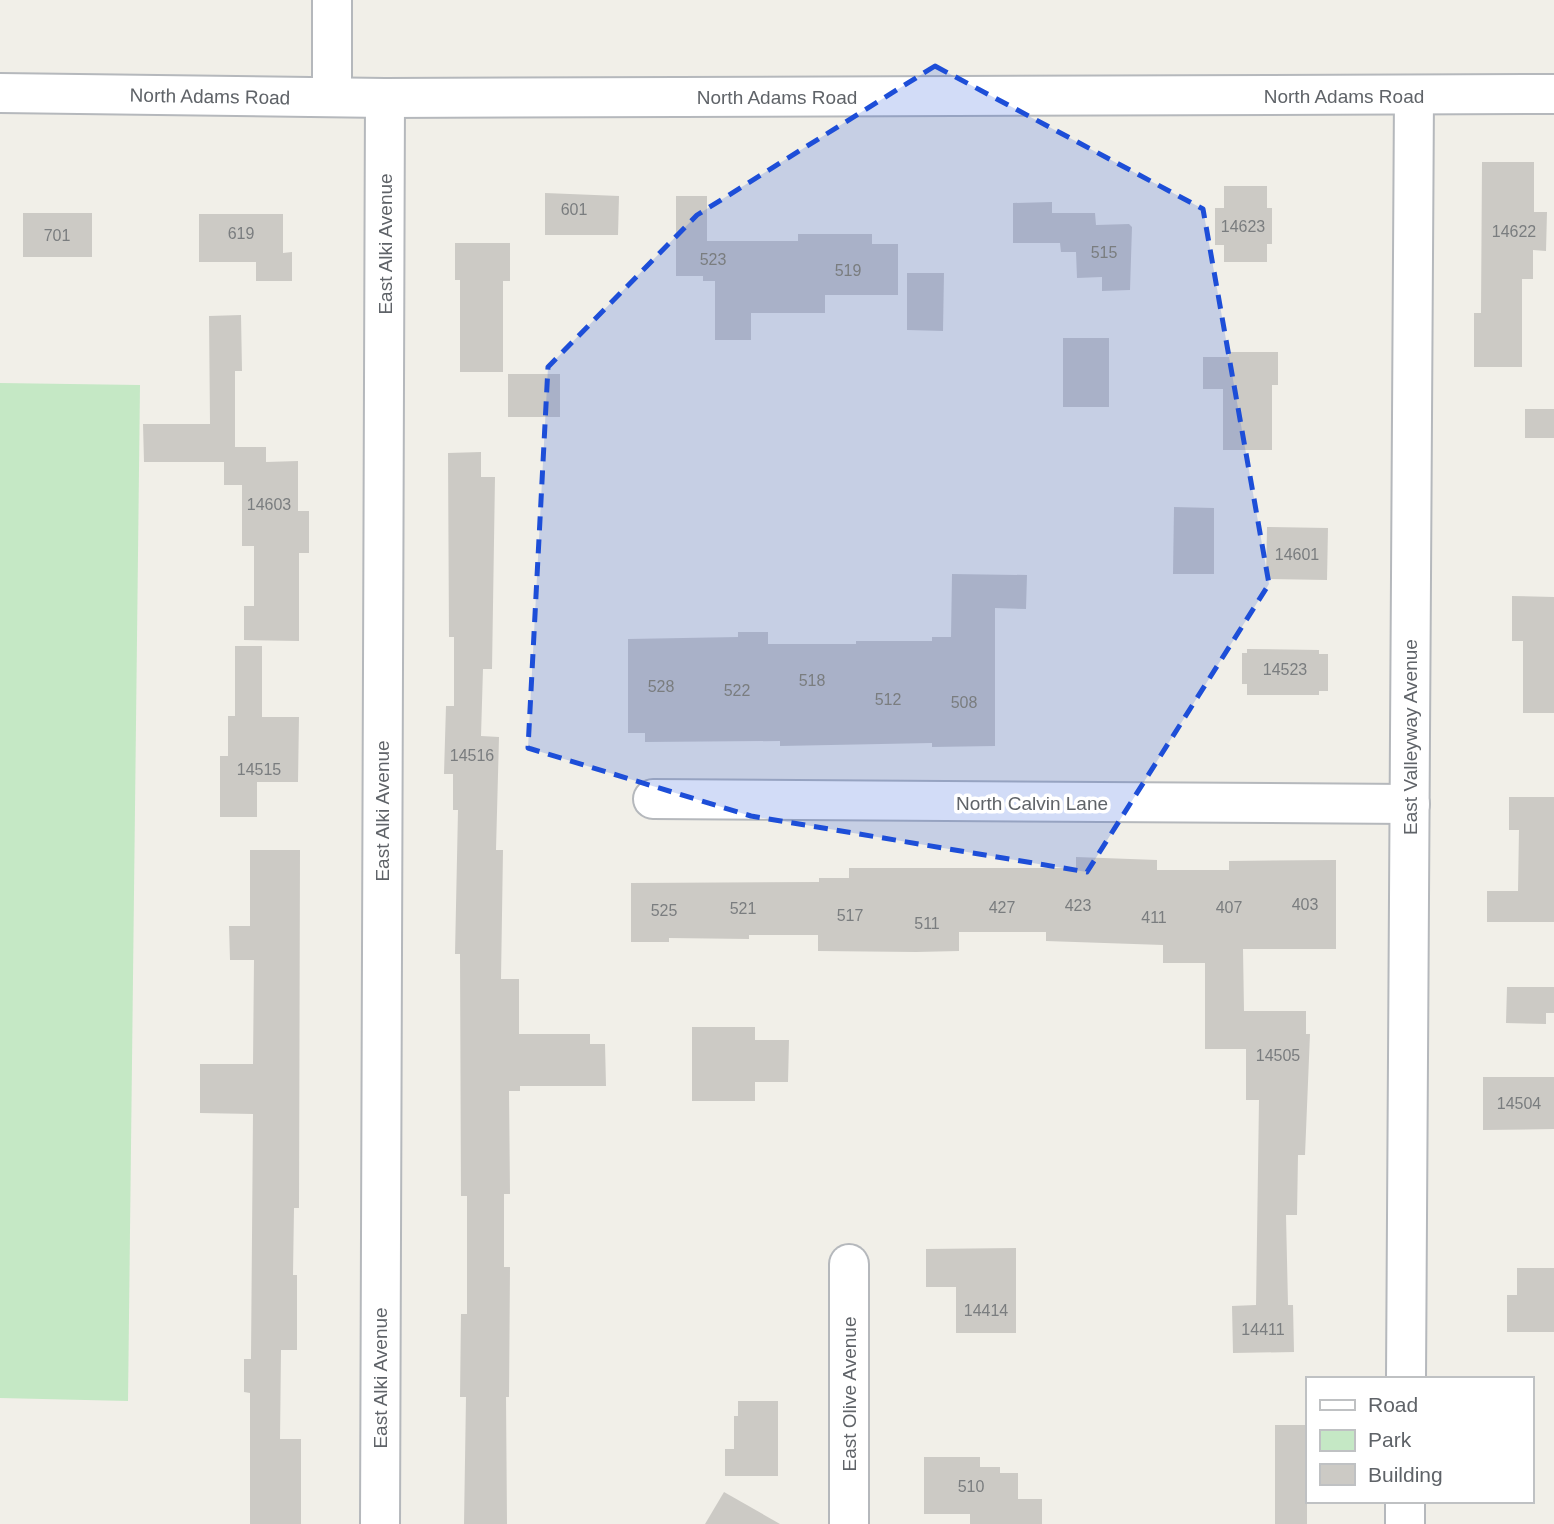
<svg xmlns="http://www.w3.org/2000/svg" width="1554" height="1524" viewBox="0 0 1554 1524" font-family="Arial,sans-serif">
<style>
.green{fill:#c5e8c5}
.building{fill:#cccac5}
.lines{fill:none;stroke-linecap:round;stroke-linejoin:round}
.minor-casing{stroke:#b5b8bc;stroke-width:42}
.tertiary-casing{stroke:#b5b8bc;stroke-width:42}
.minor{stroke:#fff;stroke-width:38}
.tertiary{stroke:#fff;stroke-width:38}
.marked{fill:#1d4ed8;fill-opacity:0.2;stroke:#1d4ed8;stroke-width:5;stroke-dasharray:14 9;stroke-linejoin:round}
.labels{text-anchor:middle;stroke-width:7;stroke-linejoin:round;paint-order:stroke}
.number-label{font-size:16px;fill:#7a7d7f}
.street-label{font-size:19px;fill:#5f6368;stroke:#fff}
</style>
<rect width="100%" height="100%" fill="#f1efe8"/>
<path class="green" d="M 0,383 L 140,385 L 128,1401 L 0,1398 Z"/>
<g class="building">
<path d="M 1482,162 L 1534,162 L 1534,212 L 1547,212 L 1546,251 L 1533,250 L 1533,279 L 1522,279 L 1522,367 L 1474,367 L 1474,313 L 1481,313 Z"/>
<path d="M 1224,186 L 1267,186 L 1267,208 L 1272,208 L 1272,244 L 1267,244 L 1267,262 L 1224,262 L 1224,245 L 1215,245 L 1215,208 L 1224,208 Z"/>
<path d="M 545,193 L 619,196 L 618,235 L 545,235 Z"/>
<path d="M 676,196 L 707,196 L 707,241 L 798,241 L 798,234 L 872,234 L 872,244 L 898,244 L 898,295 L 825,295 L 825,313 L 751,313 L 751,340 L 715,340 L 715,281 L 703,281 L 703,276 L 676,276 Z"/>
<path d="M 1052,202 L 1052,213 L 1095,213 L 1096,225 L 1129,224 L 1132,227 L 1130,290 L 1102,291 L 1102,277 L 1077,278 L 1076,252 L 1061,252 L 1060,243 L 1013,243 L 1013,203 Z"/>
<rect x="23" y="213" width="69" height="44"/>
<path d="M 199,214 L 283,214 L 283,253 L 292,252 L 292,281 L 256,281 L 256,262 L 199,262 Z"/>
<path d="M 455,243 L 510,243 L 510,281 L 503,281 L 503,372 L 460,372 L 460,280 L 455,280 Z"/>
<path d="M 907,273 L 944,273 L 943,331 L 907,330 Z"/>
<path d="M 241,315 L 242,371 L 235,371 L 235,447 L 266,447 L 266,462 L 298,461 L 298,511 L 309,511 L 309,553 L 299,553 L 299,641 L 244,640 L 244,606 L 254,606 L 254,546 L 242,546 L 242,485 L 224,485 L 224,462 L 144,462 L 143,424 L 210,424 L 209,316 Z"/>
<rect x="1063" y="338" width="46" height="69"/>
<path d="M 1229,352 L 1278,352 L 1278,385 L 1272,385 L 1272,450 L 1223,450 L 1223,389 L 1203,389 L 1203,357 L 1229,357 Z"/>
<rect x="508" y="374" width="52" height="43"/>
<rect x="1525" y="409" width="29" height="29"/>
<path d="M 481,452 L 481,477 L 495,477 L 492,669 L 483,669 L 481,736 L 499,737 L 496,850 L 503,850 L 501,979 L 519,979 L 519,1034 L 590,1034 L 590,1044 L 605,1044 L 606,1086 L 520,1086 L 520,1091 L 509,1091 L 510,1194 L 504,1194 L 504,1267 L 510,1267 L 509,1397 L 506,1397 L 507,1524 L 464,1524 L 466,1397 L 460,1397 L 461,1314 L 467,1314 L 467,1196 L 461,1196 L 460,954 L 455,954 L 458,810 L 453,810 L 453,774 L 444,774 L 446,706 L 454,706 L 454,637 L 449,637 L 448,453 Z"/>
<path d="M 1174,507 L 1214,508 L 1214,574 L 1173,574 Z"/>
<path d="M 1267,527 L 1328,528 L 1327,580 L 1266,579 Z"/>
<path d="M 952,574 L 1027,575 L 1026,609 L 995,608 L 995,746 L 932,747 L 932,743 L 780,746 L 780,741 L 645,742 L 645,733 L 628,733 L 628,639 L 738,637 L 738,632 L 768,632 L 768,644 L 856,644 L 856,641 L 932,641 L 932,637 L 951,637 Z"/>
<path d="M 1512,596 L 1554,597 L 1554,713 L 1523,713 L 1523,641 L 1512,641 Z"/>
<path d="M 235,646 L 262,646 L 262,717 L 299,717 L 298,782 L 257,782 L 257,817 L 220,817 L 220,756 L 228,756 L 228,716 L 235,716 Z"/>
<path d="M 1247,649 L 1319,650 L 1319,654 L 1328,654 L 1328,691 L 1319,691 L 1319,695 L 1247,695 L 1247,684 L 1242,684 L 1242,653 L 1247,653 Z"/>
<path d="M 1509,797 L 1554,797 L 1554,922 L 1487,922 L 1487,891 L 1518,891 L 1519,830 L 1509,830 Z"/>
<path d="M 250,850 L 300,850 L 299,1208 L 294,1208 L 293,1275 L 297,1275 L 297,1350 L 281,1350 L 280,1439 L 301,1439 L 301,1524 L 250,1524 L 250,1393 L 244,1392 L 244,1359 L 251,1359 L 253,1114 L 200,1113 L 200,1064 L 253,1064 L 254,960 L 230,960 L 229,926 L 250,926 Z"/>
<path d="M 1076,857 L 1157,860 L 1157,870 L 1229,870 L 1229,861 L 1336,860 L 1336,949 L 1243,949 L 1244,1011 L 1306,1011 L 1306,1034 L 1310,1034 L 1305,1155 L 1298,1155 L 1297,1215 L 1286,1215 L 1288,1305 L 1293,1305 L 1294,1352 L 1233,1353 L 1232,1306 L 1256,1305 L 1259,1100 L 1246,1100 L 1246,1049 L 1205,1049 L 1205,963 L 1163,963 L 1163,945 L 1046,941 L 1046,932 L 959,932 L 959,951 L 916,952 L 818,951 L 818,935 L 749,935 L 749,939 L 669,938 L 669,942 L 631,942 L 631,883 L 819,882 L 819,878 L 849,878 L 849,868 L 1076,868 Z"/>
<path d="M 1507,987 L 1554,987 L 1554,1013 L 1546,1013 L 1546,1024 L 1506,1023 Z"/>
<path d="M 692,1027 L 755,1027 L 755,1040 L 789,1040 L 788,1082 L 755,1082 L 755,1101 L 692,1101 Z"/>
<path d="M 1483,1077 L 1554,1077 L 1554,1129 L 1483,1130 Z"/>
<path d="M 1016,1248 L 1016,1333 L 956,1333 L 956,1287 L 926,1287 L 926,1249 Z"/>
<path d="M 1517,1268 L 1554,1268 L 1554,1332 L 1507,1332 L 1507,1295 L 1517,1295 Z"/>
<path d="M 738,1401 L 778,1401 L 778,1476 L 725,1476 L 725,1449 L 734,1449 L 734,1416 L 738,1416 Z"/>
<rect x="1275" y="1425" width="32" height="99"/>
<path d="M 924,1457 L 980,1457 L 980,1467 L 1000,1467 L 1000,1473 L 1018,1473 L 1018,1499 L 1042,1499 L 1042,1524 L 970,1524 L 970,1514 L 924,1514 Z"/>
<path d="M 724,1492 L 780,1524 L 705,1524 Z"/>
</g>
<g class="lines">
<defs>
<g id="minor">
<path d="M 332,0 L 332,97"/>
<path d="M 653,799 L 1410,804"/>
<path d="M 849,1264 L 849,1524"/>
<path d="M 1406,1379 L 1414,96"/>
<path d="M 380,1524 L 385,98"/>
<path d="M 1405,1524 L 1405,1501"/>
</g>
<path id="tertiary" d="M 0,93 L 385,98 L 1554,94"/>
</defs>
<use href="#minor" class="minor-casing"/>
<use href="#tertiary" class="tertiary-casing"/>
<use href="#minor" class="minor"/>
<use href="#tertiary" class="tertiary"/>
</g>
<path class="marked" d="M 935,66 L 1203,209 L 1269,584 L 1087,872 L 751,816 L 528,748 L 548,367 L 697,215 Z"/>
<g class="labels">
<g class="number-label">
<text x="574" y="215">601</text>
<text x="1243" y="232">14623</text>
<text x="1514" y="237">14622</text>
<text x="241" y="239">619</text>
<text x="57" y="241">701</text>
<text x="1104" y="258">515</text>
<text x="713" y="265">523</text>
<text x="848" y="276">519</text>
<text x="269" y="510">14603</text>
<text x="1297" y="560">14601</text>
<text x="1285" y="675">14523</text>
<text x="812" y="686">518</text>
<text x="661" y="692">528</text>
<text x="737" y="696">522</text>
<text x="888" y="705">512</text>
<text x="964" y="708">508</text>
<text x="472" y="761">14516</text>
<text x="259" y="775">14515</text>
<text x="1305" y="910">403</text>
<text x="1078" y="911">423</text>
<text x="1002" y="913">427</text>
<text x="1229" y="913">407</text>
<text x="743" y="914">521</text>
<text x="664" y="916">525</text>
<text x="850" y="921">517</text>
<text x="1154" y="923">411</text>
<text x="927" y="929">511</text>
<text x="1278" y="1061">14505</text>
<text x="1519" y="1109">14504</text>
<text x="986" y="1316">14414</text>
<text x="1263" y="1335">14411</text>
<text x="971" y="1492">510</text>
</g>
<g class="street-label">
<text transform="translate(210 96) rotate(1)" y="7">North Adams Road</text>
<text x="1344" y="103">North Adams Road</text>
<text x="777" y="104">North Adams Road</text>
<text transform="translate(385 244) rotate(-90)" y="7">East Alki Avenue</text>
<text transform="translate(1410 737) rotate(-90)" y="7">East Valleyway Avenue</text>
<text x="1032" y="810">North Calvin Lane</text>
<text transform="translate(382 811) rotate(-90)" y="7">East Alki Avenue</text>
<text transform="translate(380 1378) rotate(-90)" y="7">East Alki Avenue</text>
<text transform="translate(849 1394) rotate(-90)" y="7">East Olive Avenue</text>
</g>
</g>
<rect x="1306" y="1377" width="228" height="126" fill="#ffffff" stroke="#bfc1c3" stroke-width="2"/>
<rect x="1320" y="1400" width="35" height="10" fill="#ffffff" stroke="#bfc1c3" stroke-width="2"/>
<text x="1368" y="1412" font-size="21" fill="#5f6368">Road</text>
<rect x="1320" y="1430" width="35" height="21" fill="#c5e8c5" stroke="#bfc1c3" stroke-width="2"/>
<text x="1368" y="1447" font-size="21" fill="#5f6368">Park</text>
<rect x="1320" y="1464" width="35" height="21" fill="#cccac5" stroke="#bfc1c3" stroke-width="2"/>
<text x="1368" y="1482" font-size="21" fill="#5f6368">Building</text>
</svg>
